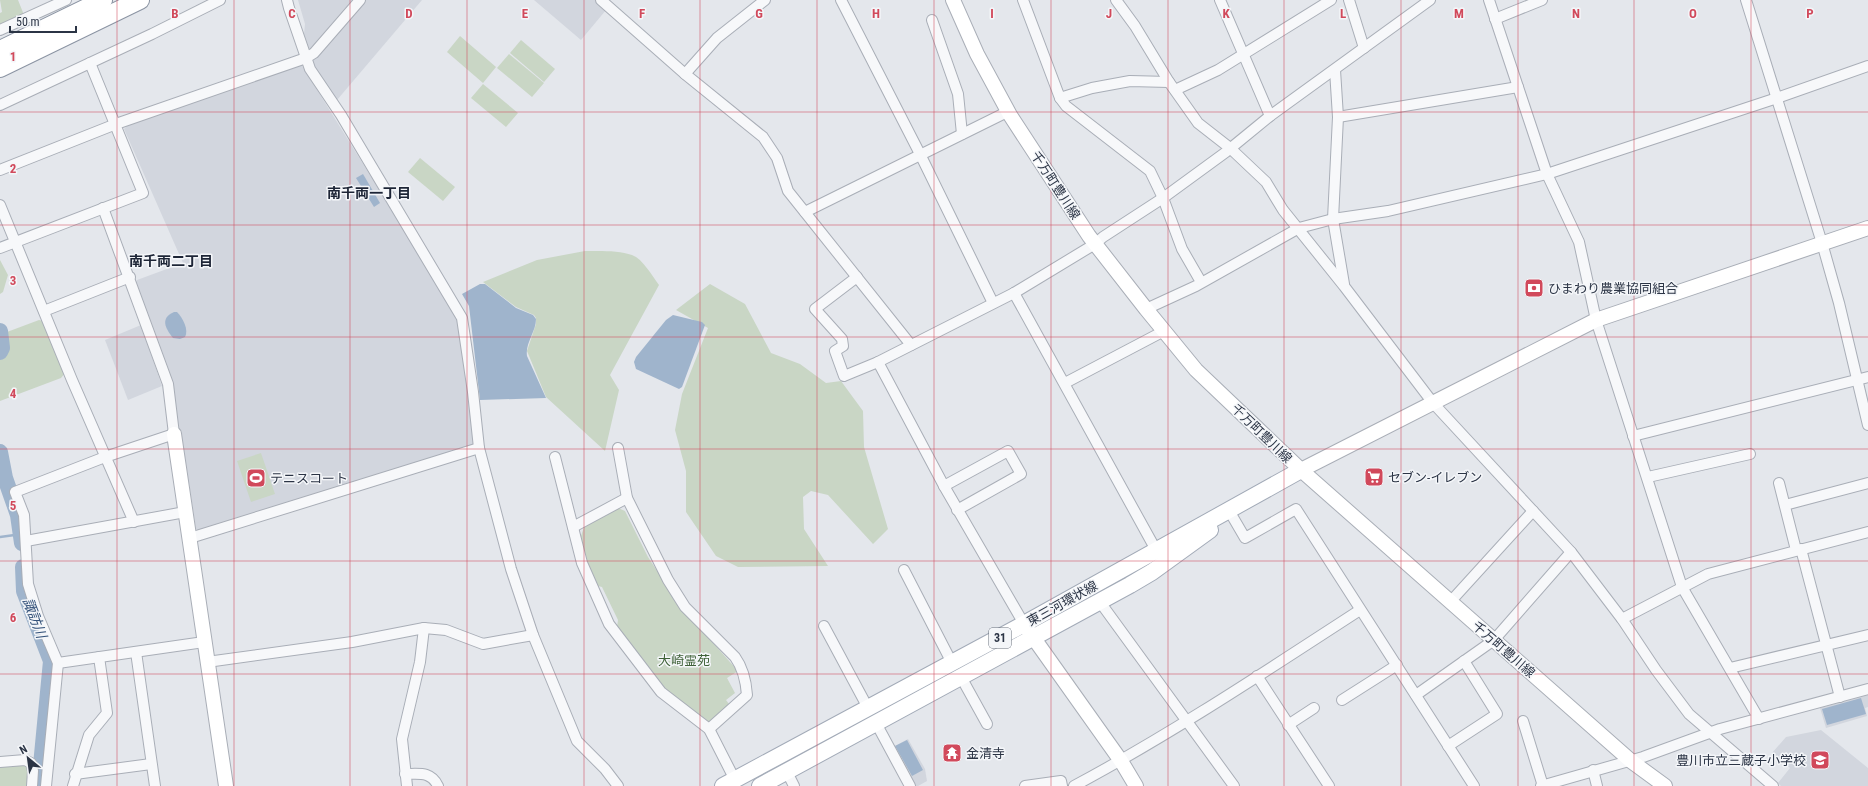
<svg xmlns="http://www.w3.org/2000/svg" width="1868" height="786" viewBox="0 0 1868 786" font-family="'Roboto Condensed','Noto Sans JP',sans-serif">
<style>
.built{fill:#d2d6de}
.green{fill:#c9d6c5}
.water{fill:#9fb4cc}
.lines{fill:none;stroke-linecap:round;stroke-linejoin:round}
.stream{stroke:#9fb4cc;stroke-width:2.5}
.river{stroke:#9fb4cc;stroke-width:16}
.street-casing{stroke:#a9aeb7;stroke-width:12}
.secondary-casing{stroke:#a9aeb7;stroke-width:16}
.primary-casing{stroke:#a3abb8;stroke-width:18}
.highway-casing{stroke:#8b94a3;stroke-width:20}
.street{stroke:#f7f8fa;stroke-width:10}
.secondary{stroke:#fff;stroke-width:14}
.primary{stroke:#fff;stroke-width:16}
.highway{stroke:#fff;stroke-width:18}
.grid{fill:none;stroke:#d1495b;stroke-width:1;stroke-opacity:0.55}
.labels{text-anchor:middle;stroke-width:3;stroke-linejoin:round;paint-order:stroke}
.shield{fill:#f4f6f9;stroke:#676e7b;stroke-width:1}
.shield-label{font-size:12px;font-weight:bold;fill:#2b3445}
.street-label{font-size:13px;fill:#2b3445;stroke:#f4f6f9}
.poi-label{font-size:13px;fill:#2b3445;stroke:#f4f6f9;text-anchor:start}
.park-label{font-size:13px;fill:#3f6138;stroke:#f4f6f9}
.neighbourhood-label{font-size:14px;font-weight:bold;fill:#1d2536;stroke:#f4f6f9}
.water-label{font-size:14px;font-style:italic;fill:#34527a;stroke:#f4f6f9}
.grid-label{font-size:13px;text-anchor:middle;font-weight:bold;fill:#d1495b;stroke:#f4f6f9;stroke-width:3;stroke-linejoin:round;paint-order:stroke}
</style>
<rect width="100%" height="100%" fill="#e4e7ec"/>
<g class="built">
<path d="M 298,0 L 354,0 L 312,50 L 309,49 L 304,34 L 305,24 Z"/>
<path d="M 365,0 L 422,0 L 337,100 L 314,67 L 313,61 Z"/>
<path d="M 534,0 L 595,0 L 606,10 L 581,40 Z"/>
<path d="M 301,64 L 455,312 L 458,321 L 476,446 L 200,531 L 196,529 L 183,443 L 135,284 L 137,280 L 183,263 L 124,129 L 127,126 Z"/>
<path d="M 141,325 L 162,386 L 128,400 L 105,340 Z"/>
<path d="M 1868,695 L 1868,707 L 1865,708 L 1867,716 L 1826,728 L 1820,708 Z"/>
<path d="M 1821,730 L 1868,768 L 1868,786 L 1781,786 L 1778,783 L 1790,768 L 1772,753 L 1786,737 Z"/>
<path d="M 908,739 L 925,769 L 927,781 L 918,786 L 914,786 L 893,747 Z"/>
</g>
<g class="green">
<path d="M 0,0 L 18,0 L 24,15 L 0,25 L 0,13 L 2,12 Z"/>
<path d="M 460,36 L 496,67 L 483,83 L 447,52 Z"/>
<path d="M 521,40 L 555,69 L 544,82 L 510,53 Z"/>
<path d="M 509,54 L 544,83 L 532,97 L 497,68 Z"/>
<path d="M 483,84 L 518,113 L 506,127 L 471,98 Z"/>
<path d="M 420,158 L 455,187 L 443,201 L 408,172 Z"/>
<path d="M 585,251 C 598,251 619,250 632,255 C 643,259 652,276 659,285 L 610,375 L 619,390 L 605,451 L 546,397 L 527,351 L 536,324 L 536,318 L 534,315 L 516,307 L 483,282 L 537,260 Z"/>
<path d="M 0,260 L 8,275 L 3,292 L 0,294 Z"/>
<path d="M 710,284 L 745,304 L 771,353 L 800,364 L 826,383 L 841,381 L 863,411 L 864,447 L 888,529 L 873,544 L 828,495 L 811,491 L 803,497 L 804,529 L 828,566 L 738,567 L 716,556 L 686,512 L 686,471 L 675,430 L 682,394 L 708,328 L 676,310 Z"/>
<path d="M 39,320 L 43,321 L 65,373 L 61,378 L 0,401 L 0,358 L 4,350 L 4,336 L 7,332 Z"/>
<path d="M 261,453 L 275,494 L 251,502 L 237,461 Z"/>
<path d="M 618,508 L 625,511 L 648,557 L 680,606 L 738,671 L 727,678 L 735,693 L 726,700 L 729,704 L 708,723 L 667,692 L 617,627 L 618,620 L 602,587 L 598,586 L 585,565 L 581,536 L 584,527 Z"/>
<path d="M 25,764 L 29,766 L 30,786 L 0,786 L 0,766 Z"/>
</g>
<g class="water">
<path d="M 363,174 L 380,203 L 374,207 L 356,178 Z"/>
<path d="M 480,284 L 485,284 L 516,308 L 533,315 L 536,319 C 536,332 525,343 527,356 L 546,398 L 480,400 L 469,306 L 462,294 Z"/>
<path d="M 174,312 L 177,312 C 183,318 189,330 185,337 L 180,339 L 173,338 C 165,328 160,318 174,312 Z"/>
<path d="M 673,315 L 702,322 L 705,325 L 682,387 L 679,389 L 636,369 L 634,362 L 636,357 L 666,320 Z"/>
<path d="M 1861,698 L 1866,714 L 1827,725 L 1822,709 Z"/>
<path d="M 907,740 L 923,770 L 912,776 L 895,746 Z"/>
</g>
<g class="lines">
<path class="stream" d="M 0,537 L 22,534"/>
<g class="river">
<path d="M 0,331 L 2,348 L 0,352"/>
<path d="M 0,452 L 5,478 L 18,515 L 22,543"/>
<path d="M 23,567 L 24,591 L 51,661 L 39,786"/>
</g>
<defs>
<g id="street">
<path d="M 287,0 L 289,8 L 310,69 L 341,115 L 462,318 L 473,392 L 479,448 L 511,569 L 533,635 L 577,741 L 605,769 L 618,786"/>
<path d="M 601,0 L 685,74 L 763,137 L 777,158 L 788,191 L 911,345"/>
<path d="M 841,0 L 920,154 L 993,303"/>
<path d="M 1023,0 L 1060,98 L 1066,106 L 1150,171 L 1163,198 L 1182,249 L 1201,282"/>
<path d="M 1116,0 L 1135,26 L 1169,82 L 1198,123 L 1230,148 L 1266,182 L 1283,210 L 1344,286 L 1433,403 L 1571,552 L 1622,619 L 1656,670 L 1689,714 L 1773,786"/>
<path d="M 1220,0 L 1270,116"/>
<path d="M 1349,0 L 1364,48"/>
<path d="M 1489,0 L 1547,174 L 1579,242 L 1596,320 L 1682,587 L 1759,719"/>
<path d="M 1746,0 L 1822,243 L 1839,303 L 1868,425"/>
<path d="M 1495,19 L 1542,0"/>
<path d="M 932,20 L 958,94 L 962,134"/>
<path d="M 0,30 L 66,0"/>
<path d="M 1335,70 L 1338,117 L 1333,219 L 1344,284"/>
<path d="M 685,74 L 717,38 L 765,0"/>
<path d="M 1175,90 L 1218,70 L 1331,0"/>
<path d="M 1060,98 L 1092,88 L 1130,81 L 1169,82"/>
<path d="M 0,105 L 152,34 L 220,0"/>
<path d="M 1338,117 L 1518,87"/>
<path d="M 0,170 L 116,124 L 306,58 L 314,53 L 360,0"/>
<path d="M 0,205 L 72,380 L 134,522"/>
<path d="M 805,212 L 1009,111"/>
<path d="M 0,248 L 143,193 L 90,63"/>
<path d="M 857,277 L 815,309 L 842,339 L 843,346 L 835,351 L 844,376 L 878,362"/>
<path d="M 1014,293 L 1156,550"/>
<path d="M 1146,309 L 1196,286 L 1299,228 L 1333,219 L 1388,211 L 1547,174 L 1777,98 L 1868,66"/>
<path d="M 44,311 L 130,277"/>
<path d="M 1065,383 L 1164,331"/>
<path d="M 1633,436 L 1868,377"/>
<path d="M 618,448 L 627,498 L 668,580 L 685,607 L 735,657 C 743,668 746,681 747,695 L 709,729"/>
<path d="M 555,457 L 582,563 L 609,624 L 661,692 L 709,729 L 735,780"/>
<path d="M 1648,477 L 1750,454"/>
<path d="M 1779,483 L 1796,550"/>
<path d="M 944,486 L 1008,451 L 1021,474 L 957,510"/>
<path d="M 1785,505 L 1868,483"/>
<path d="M 1231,514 L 1245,538 L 1296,509 L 1474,786"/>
<path d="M 573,527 L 627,498"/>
<path d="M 190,538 L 479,448"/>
<path d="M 26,541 L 185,512"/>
<path d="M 1801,549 L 1840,697"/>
<path d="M 904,570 L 952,663"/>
<path d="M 1451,601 L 1533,511"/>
<path d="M 1100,602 L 1234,786"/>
<path d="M 1622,619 L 1708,574 L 1868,532"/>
<path d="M 1024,624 L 944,486 L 878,362 L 1014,293 L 1095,244 L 1103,237 L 1163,198 L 1226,152 L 1270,116 L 1430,0"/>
<path d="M 824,626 L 868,708"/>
<path d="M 136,652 L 155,786"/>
<path d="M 207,662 L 352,642 L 424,628 L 446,630 L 483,644 L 533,635"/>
<path d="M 58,663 L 204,642"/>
<path d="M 1730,668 L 1868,635"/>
<path d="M 1257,676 L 1329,786"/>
<path d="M 961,677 L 987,724"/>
<path d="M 1416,695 L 1494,640 L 1571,552"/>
<path d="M 1342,700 L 1397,665"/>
<path d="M 1523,721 L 1543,786"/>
<path d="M 876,723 L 910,786"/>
<path d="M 1288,725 L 1314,708"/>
<path d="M 1448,746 L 1497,714 L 1464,661"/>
<path d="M 0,762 L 25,760 L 31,763 L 33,771 L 32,786"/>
<path d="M 1593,770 L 1597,786"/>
<path d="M 787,772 L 794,786"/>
<path d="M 75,774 L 151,764"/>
<path d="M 405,774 C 419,774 431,771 438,786"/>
<path d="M 46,786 L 58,663 L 38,616 L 28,584 L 24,515 L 15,492 L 105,457 L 174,434 L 168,384 L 103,208"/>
<path d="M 73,786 L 89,735 L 107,713 L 99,657"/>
<path d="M 407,786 L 402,739 L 420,662 L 424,628"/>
<path d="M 1025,786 L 1061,781 L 1062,786"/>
<path d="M 1074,786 C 1173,733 1266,671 1360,610"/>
<path d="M 1541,786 L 1643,757 L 1720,729 L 1868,689"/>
</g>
<g id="secondary">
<path d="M 953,0 L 977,54 L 1010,115 L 1089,236 L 1146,309 L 1196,370 L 1301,470 L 1631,761 L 1665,786"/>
<path d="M 174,434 L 226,786"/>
<path d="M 1301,470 L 1596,320 L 1868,228"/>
<path d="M 1028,630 L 1121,761 L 1136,786"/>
</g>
<g id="primary">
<path d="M 723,786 L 1024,624 L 1301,470"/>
<path d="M 760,786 L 1130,585 L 1152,572 L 1210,530"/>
</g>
<g id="highway">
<path d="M 0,50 L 103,0"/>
<path d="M 0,68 L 140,0"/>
</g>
</defs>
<use href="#street" class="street-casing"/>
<use href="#secondary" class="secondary-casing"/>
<use href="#primary" class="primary-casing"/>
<use href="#highway" class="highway-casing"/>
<use href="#street" class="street"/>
<use href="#secondary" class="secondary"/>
<use href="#primary" class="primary"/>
<use href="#highway" class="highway"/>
</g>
<path class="grid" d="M 117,0 L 117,786M 234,0 L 234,786M 350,0 L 350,786M 467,0 L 467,786M 584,0 L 584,786M 700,0 L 700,786M 817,0 L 817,786M 934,0 L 934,786M 1051,0 L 1051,786M 1168,0 L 1168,786M 1284,0 L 1284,786M 1401,0 L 1401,786M 1518,0 L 1518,786M 1634,0 L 1634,786M 1751,0 L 1751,786M 0,112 L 1868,112M 0,225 L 1868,225M 0,337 L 1868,337M 0,449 L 1868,449M 0,561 L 1868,561M 0,674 L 1868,674"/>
<defs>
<symbol id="bank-square" viewBox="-11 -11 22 22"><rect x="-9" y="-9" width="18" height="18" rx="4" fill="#d1495b" stroke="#f4f6f9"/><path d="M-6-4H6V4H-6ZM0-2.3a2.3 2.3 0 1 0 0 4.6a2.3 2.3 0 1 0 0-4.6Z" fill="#fff"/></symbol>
<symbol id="supermarket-square" viewBox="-11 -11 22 22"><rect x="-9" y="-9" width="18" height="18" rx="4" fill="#d1495b" stroke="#f4f6f9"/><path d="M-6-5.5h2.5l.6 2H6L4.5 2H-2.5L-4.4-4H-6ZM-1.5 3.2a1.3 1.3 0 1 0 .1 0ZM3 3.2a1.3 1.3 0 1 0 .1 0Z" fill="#fff"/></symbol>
<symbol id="stadium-square" viewBox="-11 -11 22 22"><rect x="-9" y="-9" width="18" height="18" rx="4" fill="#d1495b" stroke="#f4f6f9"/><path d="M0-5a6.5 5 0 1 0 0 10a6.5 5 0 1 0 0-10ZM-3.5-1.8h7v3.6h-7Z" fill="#fff"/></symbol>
<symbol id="temple-square" viewBox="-11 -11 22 22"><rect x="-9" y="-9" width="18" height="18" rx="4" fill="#d1495b" stroke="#f4f6f9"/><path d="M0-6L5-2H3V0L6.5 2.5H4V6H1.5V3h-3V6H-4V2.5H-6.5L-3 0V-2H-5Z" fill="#fff"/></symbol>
<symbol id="school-square" viewBox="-11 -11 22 22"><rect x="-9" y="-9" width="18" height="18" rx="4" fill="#d1495b" stroke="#f4f6f9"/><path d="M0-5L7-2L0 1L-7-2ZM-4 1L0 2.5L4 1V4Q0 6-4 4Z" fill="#fff"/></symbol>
</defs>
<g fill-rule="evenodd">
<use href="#bank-square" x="1523" y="277" width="22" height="22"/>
<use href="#supermarket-square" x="1363" y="466" width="22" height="22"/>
<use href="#stadium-square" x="245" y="467" width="22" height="22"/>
<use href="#temple-square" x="941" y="742" width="22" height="22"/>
<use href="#school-square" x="1809" y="749" width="22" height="22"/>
</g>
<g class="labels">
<rect class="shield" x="989" y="628" width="22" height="20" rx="3"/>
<g class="shield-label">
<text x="1000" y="642">31</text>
</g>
<g class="street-label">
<text transform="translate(1056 185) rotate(57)" y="5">千万町豊川線</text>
<text transform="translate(1262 433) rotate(44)" y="5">千万町豊川線</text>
<text transform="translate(1062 603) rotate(-29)" y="5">東三河環状線</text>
<text transform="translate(1504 649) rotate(41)" y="5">千万町豊川線</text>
</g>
<g class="poi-label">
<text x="1548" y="293">ひまわり農業協同組合</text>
<text x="1388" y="482">セブン-イレブン</text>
<text x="270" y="483">テニスコート</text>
<text x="966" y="758">金清寺</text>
<text x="1806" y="765" text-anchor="end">豊川市立三蔵子小学校</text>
</g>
<g class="park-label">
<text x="684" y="665">大崎霊苑</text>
</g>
<g class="neighbourhood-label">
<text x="369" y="198">南千両一丁目</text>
<text x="171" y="266">南千両二丁目</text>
</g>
<g class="water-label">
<text transform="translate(35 618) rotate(69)" y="5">諏訪川</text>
</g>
</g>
<g class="grid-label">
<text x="175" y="18">B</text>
<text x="292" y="18">C</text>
<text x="409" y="18">D</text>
<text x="525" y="18">E</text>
<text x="642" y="18">F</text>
<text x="759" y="18">G</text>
<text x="876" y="18">H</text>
<text x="992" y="18">I</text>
<text x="1109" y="18">J</text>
<text x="1226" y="18">K</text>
<text x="1343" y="18">L</text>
<text x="1459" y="18">M</text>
<text x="1576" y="18">N</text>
<text x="1693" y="18">O</text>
<text x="1810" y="18">P</text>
<text x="13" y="61">1</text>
<text x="13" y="173">2</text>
<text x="13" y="285">3</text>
<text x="13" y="398">4</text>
<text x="13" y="510">5</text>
<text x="13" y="622">6</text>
</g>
<g transform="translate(28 758) rotate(331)" stroke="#f4f6f9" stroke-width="3" paint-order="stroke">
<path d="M0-3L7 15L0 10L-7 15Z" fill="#2b3445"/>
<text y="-6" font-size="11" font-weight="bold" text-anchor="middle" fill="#2b3445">N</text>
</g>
<path d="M10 26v6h66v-6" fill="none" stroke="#2b3445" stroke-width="2"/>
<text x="16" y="26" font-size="12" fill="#2b3445" stroke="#f4f6f9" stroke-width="3" paint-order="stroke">50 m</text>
</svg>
